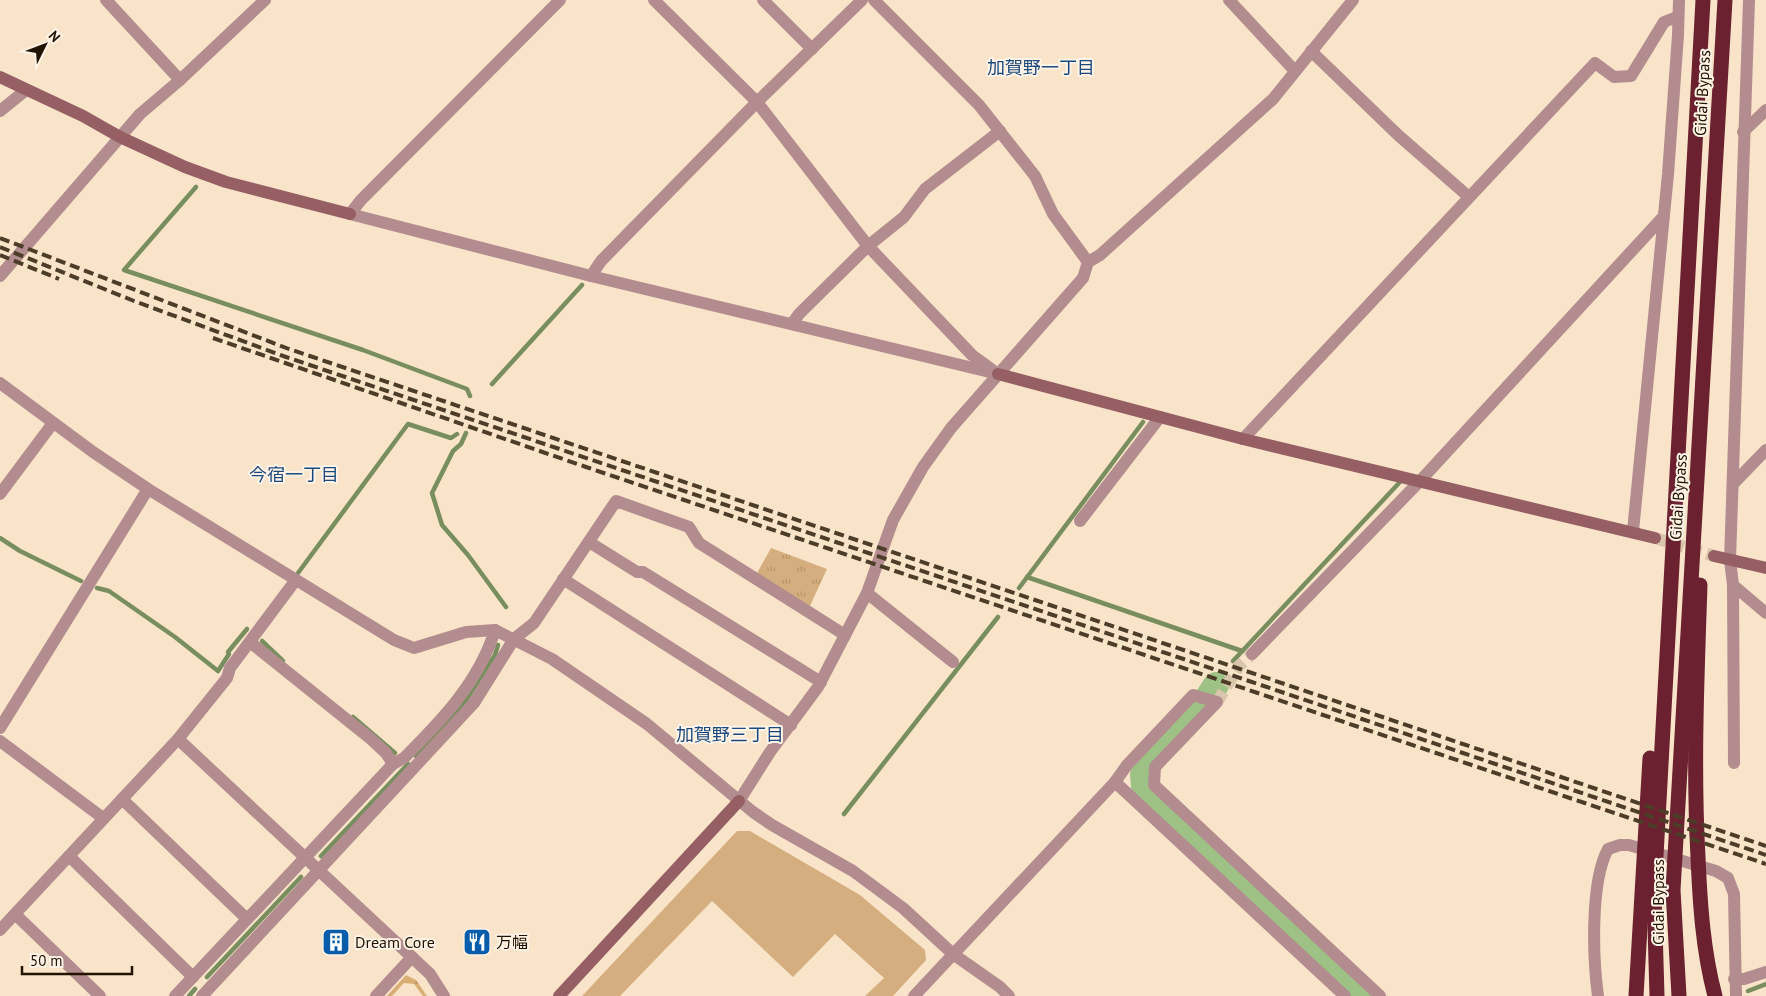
<svg xmlns="http://www.w3.org/2000/svg" width="1766" height="996" viewBox="0 0 1766 996" font-family="'PT Sans','Noto Sans JP',sans-serif">
<style>
.green{fill:#d4ae7e}
.forest{fill:url(#forest-firs)}
.park{fill:url(#park-tufts)}
.lines{fill:none;stroke-linecap:round;stroke-linejoin:round}
.stream{stroke:#798e5e;stroke-width:4.5}
.river{stroke:#9ec286;stroke-width:26}
.street-tunnel{stroke:#d9c5ab;stroke-width:12;stroke-dasharray:12 6;stroke-linecap:butt}
.secondary-tunnel{stroke:#d9c5ab;stroke-width:12;stroke-dasharray:12 6;stroke-linecap:butt}
.street{stroke:#b28c8e;stroke-width:12}
.secondary{stroke:#955f64;stroke-width:12}
.highway{stroke:#6b212f;stroke-width:15}
.rail{stroke:#4c3c28;stroke-width:4;stroke-dasharray:10 5;stroke-linecap:butt}
.labels{text-anchor:middle;stroke-width:4;stroke-linejoin:round;paint-order:stroke}
.street-label{font-size:16px;fill:#221300;stroke:#fef3e6}
.poi-label{font-size:16px;fill:#221300;stroke:#fef3e6;text-anchor:start}
.neighbourhood-label{font-size:18px;fill:#1a497d;stroke:#fef3e6}
</style>
<defs>
<pattern id="forest-firs" width="22" height="20" patternUnits="userSpaceOnUse" patternTransform="scale(1.25)"><rect width="22" height="20" fill="#d9ae75"/><path d="M5 1l3.5 6h-7zM16 11l3.5 6h-7z" fill="#ba9563"/></pattern>
<pattern id="park-tufts" width="24" height="20" patternUnits="userSpaceOnUse" patternTransform="scale(1.25)"><rect width="24" height="20" fill="#d4ae7e"/><path d="M3 7l-1-3M5 7V3M7 7l1-3M15 17l-1-3M17 17v-4M19 17l1-3" fill="none" stroke="#b6956b"/></pattern>
</defs>
<rect width="100%" height="100%" fill="#f9e4c9"/>
<path class="green" d="M 737,831 L 750,831 L 860,895 L 925,950 L 926,960 L 893,996 L 865,996 L 884,978 L 835,934 L 793,977 L 712,901 L 620,996 L 582,996 Z"/>
<path class="forest" d="M 406,975 L 416,980 L 427,996 L 423,996 L 414,984 L 404,983 L 392,996 L 387,996 Z"/>
<path class="park" d="M 771,548 L 827,569 L 809,608 L 756,575 Z"/>
<g class="lines">
<g class="stream">
<path d="M 196,187 L 124,270 L 363,350 L 467,389 L 470,396"/>
<path d="M 492,384 L 582,285"/>
<path d="M 466,433 L 461,444 L 453,451 L 432,493 L 442,525 L 468,555 L 506,607"/>
<path d="M 0,538 L 20,551 L 81,581"/>
<path d="M 298,573 L 408,424 L 451,438 L 457,434"/>
<path d="M 1027,577 L 1242,651"/>
<path d="M 97,588 L 109,591 L 175,637 L 218,671 L 229,654 L 228,652 L 247,629"/>
<path d="M 1019,588 L 1143,422"/>
<path d="M 262,641 L 283,661"/>
<path d="M 1233,661 L 1399,483"/>
<path d="M 353,717 L 395,753"/>
<path d="M 416,756 L 461,708 L 495,655 L 498,645"/>
<path d="M 844,814 L 998,617"/>
<path d="M 321,856 L 408,764"/>
<path d="M 207,977 L 301,877"/>
<path d="M 1748,991 L 1766,984"/>
<path d="M 189,996 L 195,989"/>
</g>
<path class="river" d="M 1216,685 L 1204,703 L 1147,761 L 1143,774 L 1144,787 L 1149,796 L 1363,996"/>
<path class="street-tunnel" d="M 1217,702 L 1239,666 L 1252,654"/>
<path class="secondary-tunnel" d="M 1655,538 L 1714,556"/>
<g class="street">
<path d="M 106,0 L 180,80"/>
<path d="M 560,0 L 361,200 L 350,214 L 591,276 L 998,374"/>
<path d="M 654,0 L 757,102 L 868,246 L 972,355 L 994,371"/>
<path d="M 763,0 L 812,49"/>
<path d="M 874,0 L 979,105 L 1035,176 L 1053,214 L 1088,262"/>
<path d="M 1229,0 L 1295,71"/>
<path d="M 1311,51 L 1398,135 L 1469,197"/>
<path d="M 0,111 L 26,90"/>
<path d="M 1743,132 L 1766,110"/>
<path d="M 0,276 L 140,114 L 180,80 L 265,0"/>
<path d="M 591,276 L 601,261 L 757,102 L 862,0"/>
<path d="M 792,324 L 799,314 L 868,246 L 904,217 L 925,189 L 1000,131"/>
<path d="M 0,383 L 93,452 L 148,489 L 394,640 L 414,648 L 466,632 L 495,630 L 552,659 L 647,724 L 753,812 L 772,825 L 853,871 L 903,908 L 953,954 L 1000,987 L 1009,996"/>
<path d="M 1243,439 L 1595,63 L 1614,77 L 1631,76 L 1664,22 L 1677,17"/>
<path d="M 1733,484 L 1766,450"/>
<path d="M 0,494 L 53,423"/>
<path d="M 1080,521 L 1160,417"/>
<path d="M 1633,531 L 1668,174 L 1678,35 L 1679,0"/>
<path d="M 589,542 L 637,572 L 643,572 L 821,682"/>
<path d="M 563,579 L 791,725"/>
<path d="M 1733,585 L 1766,613"/>
<path d="M 867,593 L 953,662"/>
<path d="M 250,642 L 371,739 L 386,753 L 393,764"/>
<path d="M 1252,654 L 1420,481 L 1663,217"/>
<path d="M 0,728 L 148,489"/>
<path d="M 178,739 L 430,974 L 444,996"/>
<path d="M 0,741 L 103,818"/>
<path d="M 1734,763 L 1733,585 L 1730,560 L 1749,0"/>
<path d="M 1115,782 L 1345,996"/>
<path d="M 122,799 L 247,919"/>
<path d="M 739,801 L 770,752 L 818,687 L 867,593 L 893,520 L 923,467 L 951,428 L 1083,278 L 1088,262 L 1100,255 L 1273,99 L 1353,0"/>
<path d="M 69,856 L 193,977"/>
<path d="M 16,915 L 100,996"/>
<path d="M 0,930 L 178,739 L 227,678 L 230,668 L 295,581"/>
<path d="M 1734,979 L 1744,979 L 1766,972"/>
<path d="M 175,996 L 393,764 L 404,758 C 441,721 479,682 495,630"/>
<path d="M 202,996 L 474,703 L 514,639 L 534,623 L 616,501 L 689,527 L 699,543 L 845,635"/>
<path d="M 376,996 L 412,957"/>
<path d="M 914,996 L 1115,782 L 1127,765 L 1193,695 L 1217,702 L 1155,767 L 1154,785 L 1380,996"/>
<path d="M 1598,996 C 1593,959 1590,882 1608,849 L 1620,845 L 1629,845 L 1716,871 L 1728,878 L 1734,894 L 1736,996"/>
</g>
<g class="secondary">
<path d="M 0,77 L 83,116 L 120,137 L 185,167 L 226,182 L 350,214"/>
<path d="M 998,374 L 1243,439 L 1655,538"/>
<path d="M 1714,556 L 1766,568"/>
<path d="M 559,996 L 739,801"/>
</g>
<g class="highway">
<path d="M 1700,585 C 1697,676 1693,766 1698,857 C 1700,904 1703,951 1715,996"/>
<path d="M 1636,996 L 1650,758"/>
<path d="M 1657,996 L 1654,892 L 1703,0"/>
<path d="M 1679,996 L 1673,890 L 1725,0"/>
</g>
<g class="rail">
<path d="M 0,238 L 289,349 L 1766,846"/>
<path d="M 0,247 L 134,301 L 286,357 L 1766,855"/>
<path d="M 0,255 L 59,279"/>
<path d="M 213,338 L 586,467 L 1766,864"/>
</g>
</g>
<defs>
<symbol id="building-square" viewBox="-11 -11 22 22"><rect x="-9" y="-9" width="18" height="18" rx="4" fill="#085dab" stroke="#fef3e6"/><path d="M-4-6H4V6H1V3H-1V6H-4ZM-2.5-4.3h1.7v1.8h-1.7ZM.8-4.3h1.7v1.8H.8ZM-2.5-1h1.7V.8h-1.7ZM.8-1h1.7V.8H.8Z" fill="#fff"/></symbol>
<symbol id="restaurant-square" viewBox="-11 -11 22 22"><rect x="-9" y="-9" width="18" height="18" rx="4" fill="#085dab" stroke="#fef3e6"/><path d="M-5-6h1v4h1v-4h1v4h1v-4h1v5L-1.5 .5V6h-2V.5L-5-1ZM5-6V6H3V1.5H1.5Q1.5-4 5-6Z" fill="#fff"/></symbol>
</defs>
<g fill-rule="evenodd">
<use href="#building-square" x="320" y="926" width="32" height="32"/>
<use href="#restaurant-square" x="461" y="926" width="32" height="32"/>
</g>
<g class="labels">
<g class="street-label">
<text transform="translate(1702 93) rotate(-87)" y="6">Gidai Bypass</text>
<text transform="translate(1678 497) rotate(-86)" y="6">Gidai Bypass</text>
<text transform="translate(1658 902) rotate(-90)" y="6">Gidai Bypass</text>
</g>
<g class="poi-label">
<text x="355" y="948">Dream Core</text>
<text x="496" y="948">万幅</text>
</g>
<g class="neighbourhood-label">
<text x="1041" y="74">加賀野一丁目</text>
<text x="294" y="481">今宿一丁目</text>
<text x="730" y="741">加賀野三丁目</text>
</g>
</g>
<g transform="translate(45 45) rotate(48)" stroke="#fef3e6" stroke-width="4" paint-order="stroke">
<path d="M0-4L9 19L0 12L-9 19Z" fill="#221300"/>
<text y="-8" font-size="14" font-weight="bold" text-anchor="middle" fill="#221300">N</text>
</g>
<path d="M22 966v8h110v-8" fill="none" stroke="#221300" stroke-width="2.5"/>
<text x="30" y="966" font-size="15" fill="#221300" stroke="#fef3e6" stroke-width="4" paint-order="stroke">50 m</text>
</svg>
